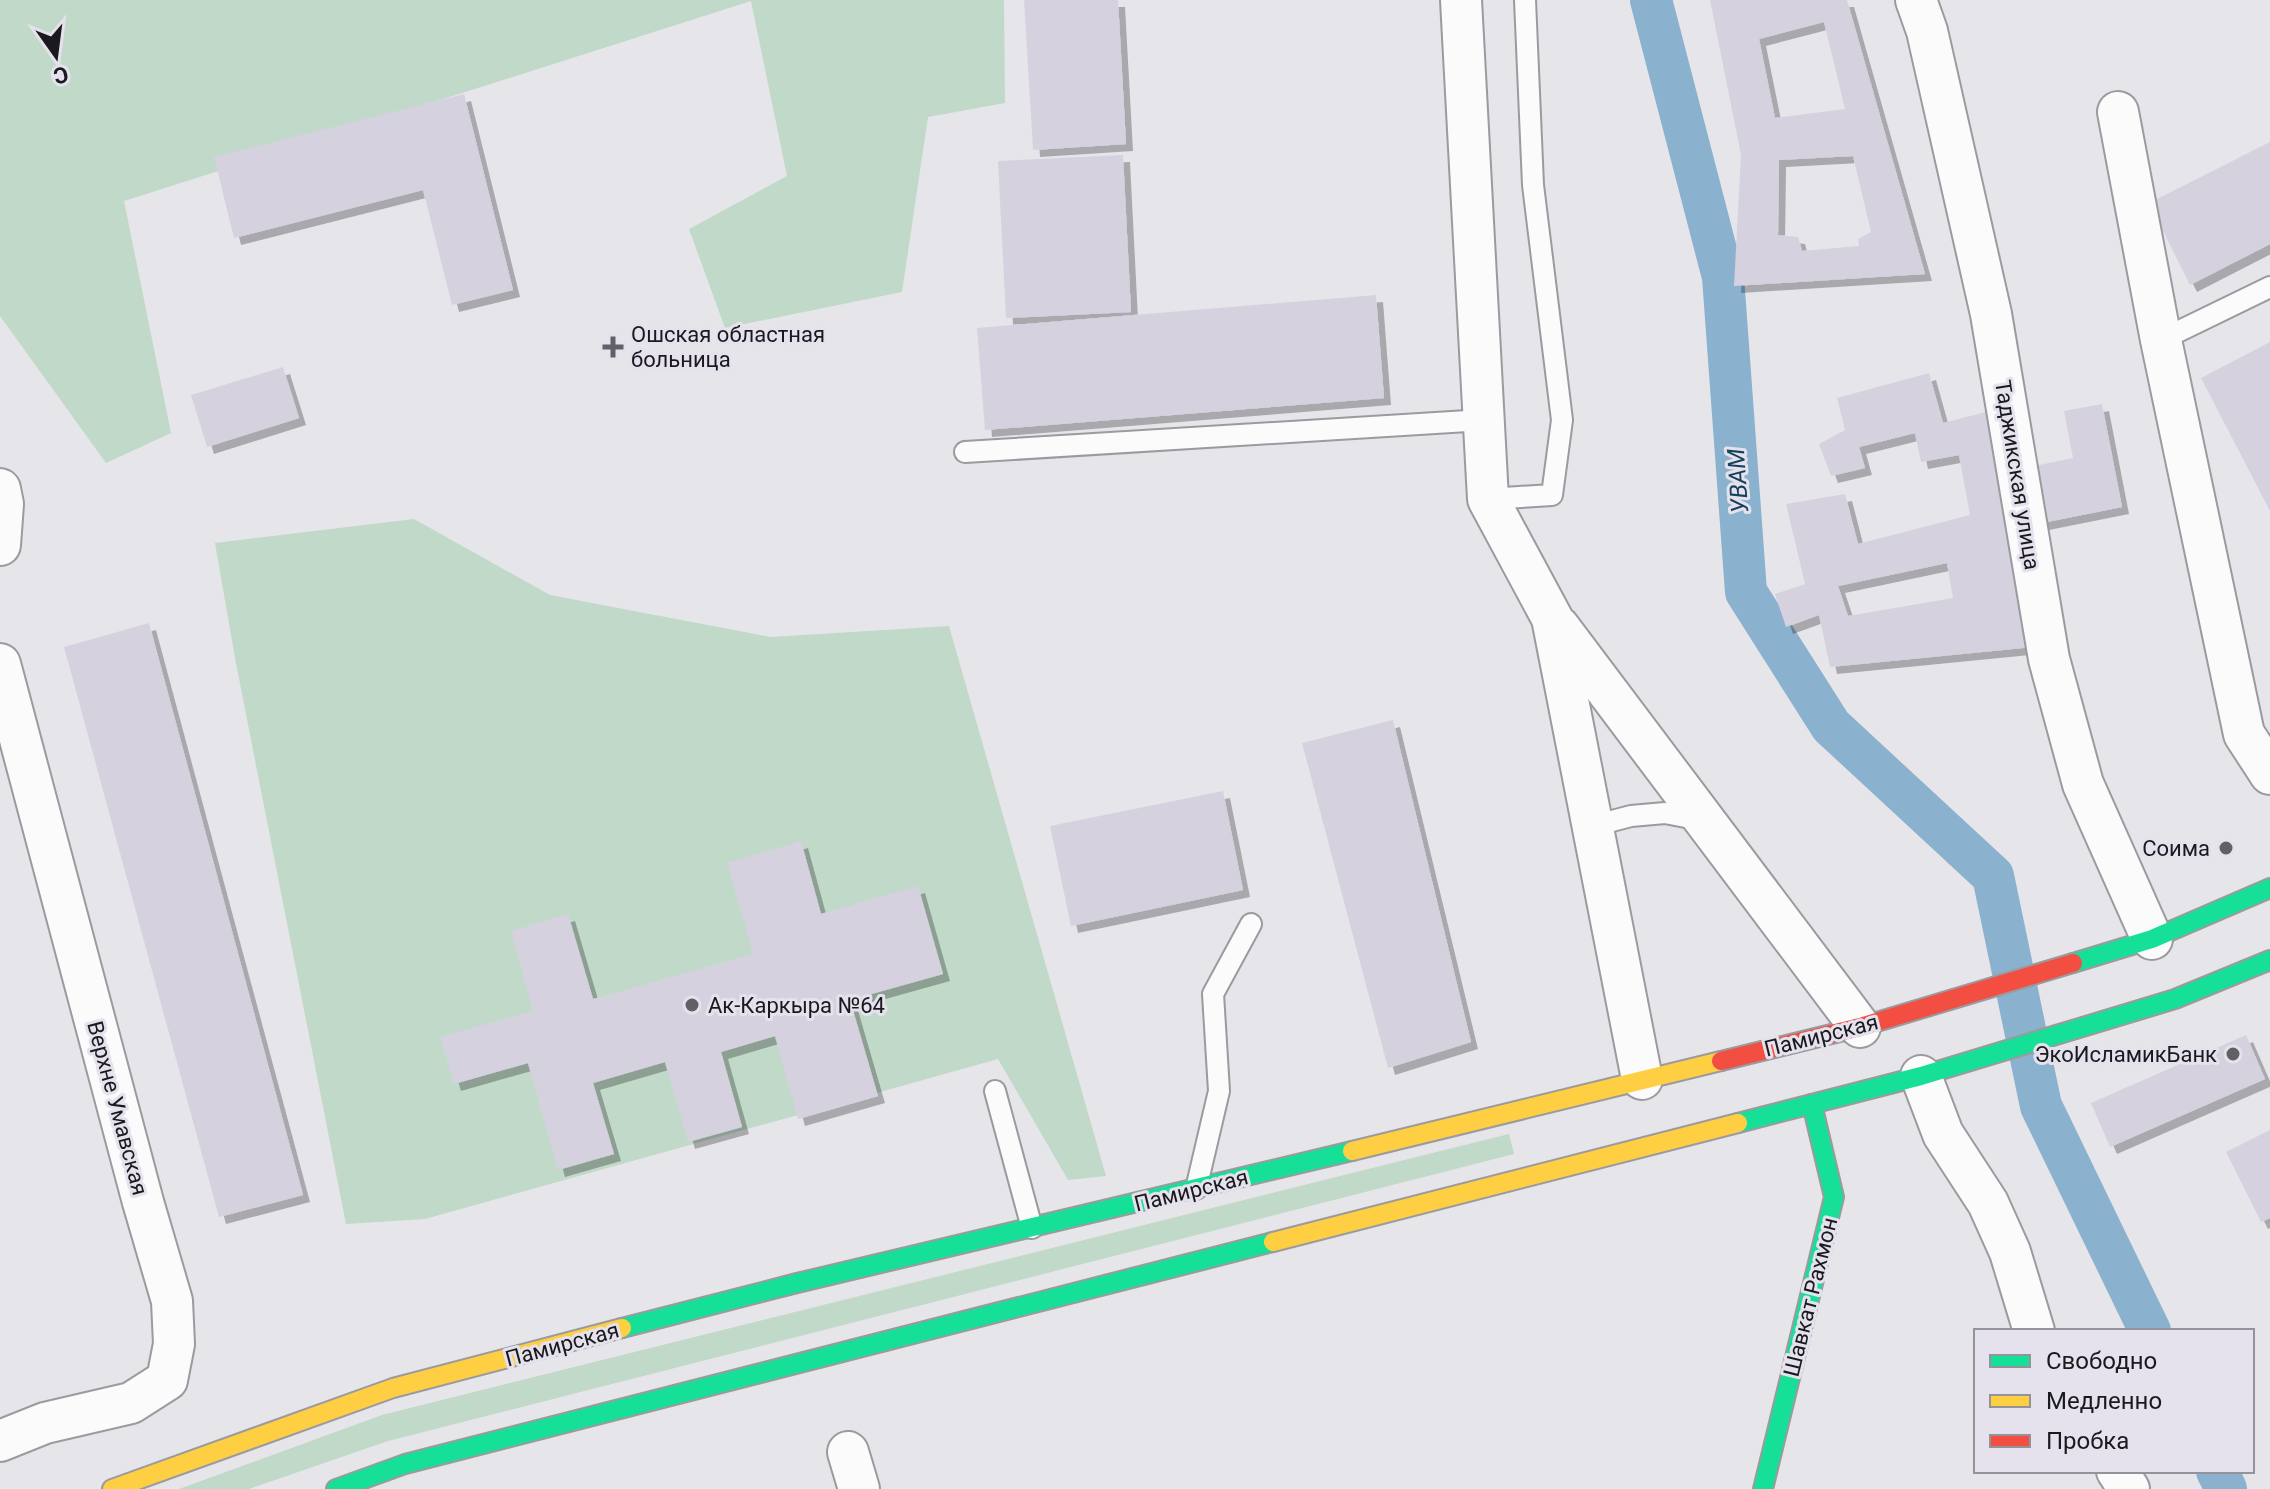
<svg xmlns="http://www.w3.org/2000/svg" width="2270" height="1489" viewBox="0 0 2270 1489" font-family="Roboto,sans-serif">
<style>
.green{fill:#c0d9c8}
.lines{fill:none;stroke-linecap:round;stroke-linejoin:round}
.canal{stroke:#8ab1ce;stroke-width:42}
.building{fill:#d6d1df;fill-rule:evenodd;filter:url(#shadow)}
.lane-casing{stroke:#9b9a9e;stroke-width:24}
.street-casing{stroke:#9b9a9e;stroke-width:44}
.fast-casing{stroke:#9b9a9e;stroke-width:22}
.slow-casing{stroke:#9b9a9e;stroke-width:22}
.jam-casing{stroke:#9b9a9e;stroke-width:22}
.lane{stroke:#fbfbfc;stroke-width:20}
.street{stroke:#fbfbfc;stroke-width:40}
.fast{stroke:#16e098;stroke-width:18}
.slow{stroke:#ffcf43;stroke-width:18}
.jam{stroke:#f24e42;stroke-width:18}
.poi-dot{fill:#616065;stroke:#e5e2ed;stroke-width:3}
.labels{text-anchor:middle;stroke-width:6;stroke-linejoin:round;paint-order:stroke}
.poi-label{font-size:22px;fill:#1a191d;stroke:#e5e2ed;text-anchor:start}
.street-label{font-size:22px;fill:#1a191d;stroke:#e5e2ed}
.water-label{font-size:24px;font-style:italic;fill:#14415d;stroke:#e5e2ed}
</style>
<defs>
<filter id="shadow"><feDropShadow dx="7" dy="7" stdDeviation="0" flood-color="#0004"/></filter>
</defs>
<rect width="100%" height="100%" fill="#e6e5ea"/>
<g class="green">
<path d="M 0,0 L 1004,0 L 1005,103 L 928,117 L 902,292 L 725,328 L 689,229 L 787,176 L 751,1 L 124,201 L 171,433 L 106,463 L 0,316 Z"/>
<path d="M 414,519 L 550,595 L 771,637 L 949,626 L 1106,1176 L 1068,1180 L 998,1059 L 425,1219 L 346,1224 L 235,658 L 215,543 Z"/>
<path d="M 1509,1134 L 1514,1154 L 388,1441 L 249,1489 L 179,1489 L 382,1415 Z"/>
</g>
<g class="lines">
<g class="canal">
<path d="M 1651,0 L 1723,277 L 1746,592 L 1831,726 L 1993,876 L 2041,1106 L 2150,1331"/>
<path d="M 2217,1471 L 2226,1489"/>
</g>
</g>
<g class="building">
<path d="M 1024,0 L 1118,0 L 1126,144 L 1033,150 Z"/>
<path d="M 1710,0 L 1847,0 L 1925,274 L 1734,286 L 1741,155 ZM 1824,22 L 1845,109 L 1775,118 L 1759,39 ZM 1853,156 L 1871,232 L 1858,239 L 1859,246 L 1802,251 L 1798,237 L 1778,235 L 1779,160 Z"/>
<path d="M 464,94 L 513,290 L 452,305 L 423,190 L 234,238 L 214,157 Z"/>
<path d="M 2270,142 L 2270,244 L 2190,285 L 2149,203 Z"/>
<path d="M 1123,155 L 1131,312 L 1006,318 L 998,161 Z"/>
<path d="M 1376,295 L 1384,398 L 985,430 L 977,328 Z"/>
<path d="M 2270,342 L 2270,511 L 2201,378 Z"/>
<path d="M 283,367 L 299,418 L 207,447 L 191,395 Z"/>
<path d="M 1929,373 L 1943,423 L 1990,411 L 2033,647 L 1830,667 L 1819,615 L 1786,627 L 1775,594 L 1805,584 L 1786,504 L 1845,494 L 1858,544 L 1970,515 L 1959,455 L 1921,462 L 1915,433 L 1859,447 L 1865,468 L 1831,476 L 1819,444 L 1845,430 L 1837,398 ZM 1947,563 L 1953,598 L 1848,616 L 1838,586 Z"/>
<path d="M 2102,404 L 2122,507 L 2037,524 L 2025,468 L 2073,458 L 2064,411 Z"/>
<path d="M 149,623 L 303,1195 L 219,1217 L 64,647 Z"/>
<path d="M 1393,720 L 1471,1042 L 1388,1068 L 1302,743 Z"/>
<path d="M 1223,791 L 1243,890 L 1071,926 L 1050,826 Z"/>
<path d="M 801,841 L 821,914 L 918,886 L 943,974 L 850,1000 L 878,1096 L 798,1119 L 775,1036 L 721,1052 L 742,1127 L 688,1142 L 665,1062 L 593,1083 L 614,1154 L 558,1170 L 528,1063 L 454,1084 L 440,1037 L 533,1011 L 511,931 L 568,914 L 593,999 L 753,954 L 727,863 Z"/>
<path d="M 2246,1035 L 2265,1079 L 2110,1147 L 2091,1103 Z"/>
<path d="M 2270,1130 L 2270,1218 L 2261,1222 L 2226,1152 Z"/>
</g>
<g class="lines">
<defs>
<g id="lane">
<path d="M 2161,340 L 2270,287"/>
<path d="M 965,452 L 1484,420"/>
<path d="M 1488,499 L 1552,495 L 1562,420 L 1533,185 L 1525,0"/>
<path d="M 1593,826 L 1631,816 L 1665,813 L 1701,820"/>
<path d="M 995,1091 L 1032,1228"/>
<path d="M 1196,1189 L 1219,1091 L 1213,994 L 1251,924"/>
</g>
<g id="street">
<path d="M 1461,0 L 1488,499 L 1552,618 L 1642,1079"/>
<path d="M 1916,0 L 1927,31 L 1991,314 L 2049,659 L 2083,784 L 2152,939"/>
<path d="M 2118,112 L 2161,340 L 2244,734 L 2270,774"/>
<path d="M 0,489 L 3,504 L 0,545"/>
<path d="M 1559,627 L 1860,1027"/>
<path d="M 0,664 L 143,1202 L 172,1301 L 174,1344 L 167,1380 L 131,1403 L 45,1423 L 0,1441"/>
<path d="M 1921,1076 L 1943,1134 L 1988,1203 L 2010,1252 L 2034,1331"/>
<path d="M 848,1452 L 859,1489"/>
<path d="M 2117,1471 L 2129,1489"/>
</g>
<g id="fast">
<path d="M 2073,963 L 2152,939 L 2270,888"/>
<path d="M 1738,1123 L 1921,1076 L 2175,999 L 2270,960"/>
<path d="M 622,1328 L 797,1283 L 1352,1151"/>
<path d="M 336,1489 L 405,1464 L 1273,1242"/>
<path d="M 1763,1489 L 1834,1197 L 1812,1104"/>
</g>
<g id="slow">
<path d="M 1352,1151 L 1721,1061"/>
<path d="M 1273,1242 L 1738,1123"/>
<path d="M 112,1489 L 393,1388 L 622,1328"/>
</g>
<path id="jam" d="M 1721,1061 L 1860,1027 L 2073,963"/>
</defs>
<use href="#lane" class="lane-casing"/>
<use href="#street" class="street-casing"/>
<use href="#fast" class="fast-casing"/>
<use href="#slow" class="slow-casing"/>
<use href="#jam" class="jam-casing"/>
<use href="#lane" class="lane"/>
<use href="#street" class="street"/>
<use href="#fast" class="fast"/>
<use href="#slow" class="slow"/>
<use href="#jam" class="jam"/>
</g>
<g class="poi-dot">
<path d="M609 335h8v8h8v8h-8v8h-8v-8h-8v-8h8z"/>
<circle cx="2226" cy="848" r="8"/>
<circle cx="692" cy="1005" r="8"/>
<circle cx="2233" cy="1054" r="8"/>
</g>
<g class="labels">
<g class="poi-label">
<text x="631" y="342">Ошская областная<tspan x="631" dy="25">больница</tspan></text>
<text x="2210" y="856" text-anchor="end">Соима</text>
<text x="708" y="1013">Ак-Каркыра №64</text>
<text x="2217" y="1062" text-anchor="end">ЭкоИсламикБанк</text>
</g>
<g class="street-label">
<text transform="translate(2018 475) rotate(81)" y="8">Таджикская улица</text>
<text transform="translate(1821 1035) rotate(-14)" y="8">Памирская</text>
<text transform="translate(118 1108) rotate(75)" y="8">Верхне Умавская</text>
<text transform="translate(1191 1190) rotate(-14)" y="8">Памирская</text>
<text transform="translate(1810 1297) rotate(-76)" y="8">Шавкат Рахмон</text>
<text transform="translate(562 1344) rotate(-15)" y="8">Памирская</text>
</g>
<g class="water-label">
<text transform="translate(1738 481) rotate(-94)" y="8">УВАМ</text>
</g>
</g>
<rect x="1974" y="1329" width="280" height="144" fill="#e5e2ed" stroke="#94929a" stroke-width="2"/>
<rect x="1990" y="1355" width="40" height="12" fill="#16e098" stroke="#94929a" stroke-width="2"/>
<text x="2046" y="1369" font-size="24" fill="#1a191d">Свободно</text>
<rect x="1990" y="1395" width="40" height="12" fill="#ffcf43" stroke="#94929a" stroke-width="2"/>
<text x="2046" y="1409" font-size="24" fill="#1a191d">Медленно</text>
<rect x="1990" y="1435" width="40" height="12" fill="#f24e42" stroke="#94929a" stroke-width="2"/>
<text x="2046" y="1449" font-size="24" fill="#1a191d">Пробка</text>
<g transform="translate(56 56) rotate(166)" stroke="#e5e2ed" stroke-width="6" paint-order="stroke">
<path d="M0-6L14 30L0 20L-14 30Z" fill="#1a191d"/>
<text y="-12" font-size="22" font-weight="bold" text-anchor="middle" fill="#1a191d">С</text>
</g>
</svg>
